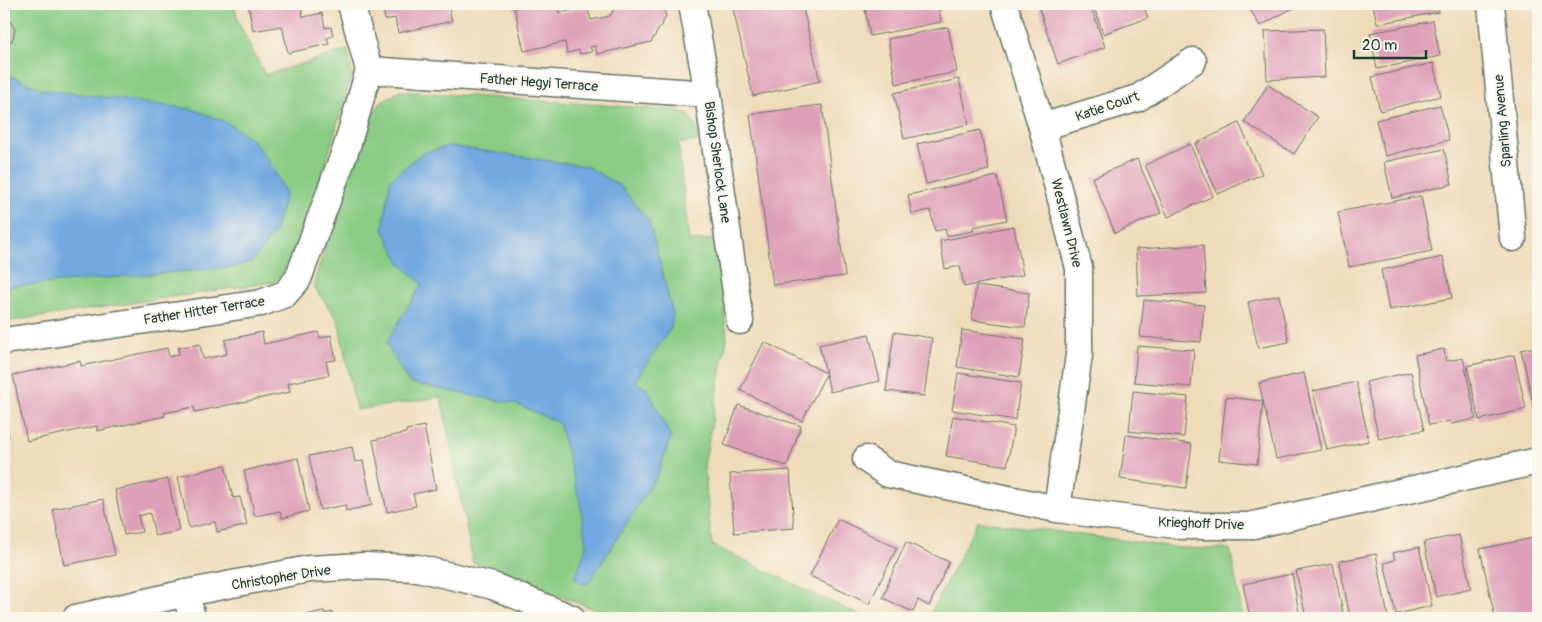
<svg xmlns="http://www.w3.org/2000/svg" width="1542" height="622" viewBox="0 0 1542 622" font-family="Pangolin,sans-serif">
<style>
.green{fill:#89cc84;stroke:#54845c}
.water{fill:#6fa8df;stroke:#47728a}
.building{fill:#dea0b8}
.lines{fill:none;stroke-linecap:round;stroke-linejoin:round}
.minor-casing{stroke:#677563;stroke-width:29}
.minor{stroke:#fff;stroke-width:26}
.labels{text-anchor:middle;stroke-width:4;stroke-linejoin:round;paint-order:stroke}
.street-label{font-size:14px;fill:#1f3d34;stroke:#fbf7ec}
</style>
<rect width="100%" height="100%" fill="#fbf7ec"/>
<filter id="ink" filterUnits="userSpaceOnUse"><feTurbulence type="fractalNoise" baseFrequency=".02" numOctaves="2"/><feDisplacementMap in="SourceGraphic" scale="10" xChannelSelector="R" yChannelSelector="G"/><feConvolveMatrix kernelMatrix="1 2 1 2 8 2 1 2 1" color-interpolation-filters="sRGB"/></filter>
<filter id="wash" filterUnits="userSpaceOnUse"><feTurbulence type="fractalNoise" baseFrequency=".0096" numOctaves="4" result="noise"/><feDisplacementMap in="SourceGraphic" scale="20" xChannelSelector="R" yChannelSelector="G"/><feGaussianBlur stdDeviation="1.12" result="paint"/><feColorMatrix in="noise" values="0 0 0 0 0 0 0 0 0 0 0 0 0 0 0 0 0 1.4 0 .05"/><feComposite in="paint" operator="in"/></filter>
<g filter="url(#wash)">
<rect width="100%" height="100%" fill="#eedcb9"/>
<g class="green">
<path d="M 4,4 L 234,4 L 239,24 L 265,75 L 348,50 L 352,75 L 297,259 L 274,282 L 4,322 Z"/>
<path d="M 400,91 L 676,110 L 689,115 L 695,125 L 702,140 L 678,144 L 689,241 L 717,239 L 727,339 L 704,466 L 712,545 L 865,618 L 617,618 L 473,562 L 441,397 L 356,410 L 338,320 L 313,286 L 365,120 L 384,100 Z"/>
<path d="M 978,521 L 1180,548 L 1230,549 L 1243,618 L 928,618 Z"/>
</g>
<g class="water">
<path d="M 4,73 L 41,89 L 192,109 L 224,121 L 251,138 L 269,161 L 286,193 L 274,233 L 260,252 L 253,261 L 234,267 L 4,287 Z"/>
<path d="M 449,146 L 586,166 L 620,186 L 649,221 L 673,314 L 671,328 L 635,381 L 648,390 L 671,437 L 658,474 L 588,584 L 580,583 L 575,578 L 586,546 L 580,502 L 559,423 L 516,404 L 409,383 L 386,343 L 422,284 L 400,263 L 383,229 L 390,180 L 422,153 Z"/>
</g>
<g id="blocks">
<g class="building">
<path d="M 248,4 L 311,4 L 301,7 L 303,17 L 322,13 L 325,28 L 331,27 L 333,36 L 327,38 L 329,44 L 288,53 L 282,26 L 253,31 Z"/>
<path d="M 382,4 L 448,4 L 452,21 L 398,33 L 395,18 L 385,20 Z"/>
<path d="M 530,4 L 557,4 L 559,13 L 587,7 L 591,20 L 610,16 L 617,4 L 663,4 L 666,17 L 651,42 L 597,54 L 595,46 L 590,47 L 592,52 L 580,54 L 579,50 L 567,53 L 565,42 L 524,51 L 514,7 Z"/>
<path d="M 732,4 L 802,4 L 820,81 L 753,96 Z"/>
<path d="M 864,4 L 938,4 L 941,22 L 870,36 Z"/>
<path d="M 1055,4 L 1090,4 L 1105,47 L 1058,64 L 1039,9 Z"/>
<path d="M 1093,4 L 1143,4 L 1148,18 L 1103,34 Z"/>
<path d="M 1247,4 L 1300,4 L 1260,26 Z"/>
<path d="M 1373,4 L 1437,4 L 1439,12 L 1377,24 Z"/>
<path d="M 4,19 L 11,22 L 15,30 L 12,41 L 4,43 Z"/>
<path d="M 1433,21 L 1440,56 L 1377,69 L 1370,33 Z"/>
<path d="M 948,27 L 957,72 L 896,84 L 888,39 Z"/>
<path d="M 1323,29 L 1325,77 L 1267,80 L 1265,31 Z"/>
<path d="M 1433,63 L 1441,96 L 1380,111 L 1372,77 Z"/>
<path d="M 959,79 L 969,124 L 904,139 L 894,93 Z"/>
<path d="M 1268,85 L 1318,117 L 1294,154 L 1244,122 Z"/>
<path d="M 822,105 L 845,276 L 773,285 L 750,114 Z"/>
<path d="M 1440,105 L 1449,140 L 1385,156 L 1376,120 Z"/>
<path d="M 1239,123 L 1262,174 L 1218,194 L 1195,144 Z"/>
<path d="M 980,130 L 989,170 L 926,184 L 917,144 Z"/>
<path d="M 1190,144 L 1213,196 L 1168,217 L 1145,165 Z"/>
<path d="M 1444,149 L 1452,184 L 1392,198 L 1384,162 Z"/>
<path d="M 1137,159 L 1161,213 L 1115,233 L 1092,178 Z"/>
<path d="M 997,176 L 1007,220 L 973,227 L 973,231 L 947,236 L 945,229 L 935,231 L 930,210 L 912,214 L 908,195 Z"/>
<path d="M 1421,196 L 1432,251 L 1349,267 L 1338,212 Z"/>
<path d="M 1014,226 L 1023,275 L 964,287 L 960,266 L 945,269 L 940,241 Z"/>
<path d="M 1203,245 L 1206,293 L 1138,296 L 1136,249 Z"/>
<path d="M 1443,257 L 1452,298 L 1389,310 L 1381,270 Z"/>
<path d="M 976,286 L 1029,293 L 1025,327 L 972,320 Z"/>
<path d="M 1279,295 L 1289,342 L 1258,348 L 1248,302 Z"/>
<path d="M 1144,300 L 1204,305 L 1201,342 L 1140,337 Z"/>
<path d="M 962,330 L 1025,339 L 1019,377 L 957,367 Z"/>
<path d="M 262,332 L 264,344 L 318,332 L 320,338 L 331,335 L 336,360 L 326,361 L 329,375 L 288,383 L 290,392 L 195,412 L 194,407 L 164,413 L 165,416 L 97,431 L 97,426 L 27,441 L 13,375 L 80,361 L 81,366 L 167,348 L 169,357 L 179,354 L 178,348 L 200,344 L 203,359 L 227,354 L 225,340 Z"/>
<path d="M 894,332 L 932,338 L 924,396 L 886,391 Z"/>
<path d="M 869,334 L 880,381 L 830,392 L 826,374 L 802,421 L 740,390 L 764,342 L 826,373 L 819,345 Z"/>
<path d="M 1137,346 L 1194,350 L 1191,387 L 1134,382 Z"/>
<path d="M 1538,346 L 1538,407 L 1534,408 L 1521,350 Z"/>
<path d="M 1444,349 L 1446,361 L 1463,358 L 1476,419 L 1451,424 L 1450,421 L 1429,425 L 1415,355 Z"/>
<path d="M 1514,355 L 1526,409 L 1479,420 L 1467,366 Z"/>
<path d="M 1411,372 L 1424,430 L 1379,439 L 1366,382 Z"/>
<path d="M 958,373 L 1021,383 L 1015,420 L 952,410 Z"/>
<path d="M 1304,373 L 1321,450 L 1276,459 L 1259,383 Z"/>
<path d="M 1356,382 L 1369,441 L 1327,450 L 1313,391 Z"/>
<path d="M 1133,391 L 1188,397 L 1184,437 L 1129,431 Z"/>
<path d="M 1226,397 L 1263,401 L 1257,464 L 1219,460 Z"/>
<path d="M 738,405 L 801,426 L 787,466 L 724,445 Z"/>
<path d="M 953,416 L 1014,427 L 1007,466 L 946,456 Z"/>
<path d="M 4,418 L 9,438 L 4,439 Z"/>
<path d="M 424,426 L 436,489 L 413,494 L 416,506 L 387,512 L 373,440 L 406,433 L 406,430 Z"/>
<path d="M 1126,435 L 1192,444 L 1186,488 L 1120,479 Z"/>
<path d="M 352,447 L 355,462 L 363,461 L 372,505 L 346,511 L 345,505 L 320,510 L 309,456 Z"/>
<path d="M 298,458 L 309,511 L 282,518 L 280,511 L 255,516 L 244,471 Z"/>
<path d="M 225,465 L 233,498 L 240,497 L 247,525 L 217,532 L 215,522 L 189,528 L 178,477 Z"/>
<path d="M 790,470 L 794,528 L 734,533 L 730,474 Z"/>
<path d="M 168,479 L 179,531 L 155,536 L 150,513 L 138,516 L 142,532 L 124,535 L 115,490 Z"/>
<path d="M 103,499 L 115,555 L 64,565 L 53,509 Z"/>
<path d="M 838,519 L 897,548 L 869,604 L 810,576 Z"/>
<path d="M 1459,535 L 1471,589 L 1436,597 L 1424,542 Z"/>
<path d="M 1533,538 L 1538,561 L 1538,618 L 1495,618 L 1480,549 Z"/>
<path d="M 906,542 L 949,562 L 929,606 L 918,600 L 913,612 L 883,598 L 888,586 L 887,585 Z"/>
<path d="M 1419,547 L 1432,606 L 1396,614 L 1384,563 L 1395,560 L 1393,553 Z"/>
<path d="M 1376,554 L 1388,617 L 1350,618 L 1339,561 Z"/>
<path d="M 1333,564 L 1344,618 L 1306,618 L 1296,571 Z"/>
<path d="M 1292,574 L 1300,618 L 1250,618 L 1243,584 Z"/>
<path d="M 324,611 L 325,614 L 332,612 L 333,618 L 292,618 Z"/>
</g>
</g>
</g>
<g filter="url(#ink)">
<use href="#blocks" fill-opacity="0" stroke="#677563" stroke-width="1"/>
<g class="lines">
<defs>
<g id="minor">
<path d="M 351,4 L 369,70"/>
<path d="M 692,4 L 708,94 L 740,321"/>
<path d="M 1004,4 L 1042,127 L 1079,268 L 1079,355 L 1057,509"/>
<path d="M 1491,4 L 1513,238"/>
<path d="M 369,70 L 708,94"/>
<path d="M 1042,127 L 1138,98 L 1193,61"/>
<path d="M 4,341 L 261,303 L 285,294 L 298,279 L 347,146 L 369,70"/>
<path d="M 866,459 L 888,474 L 1057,509 L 1182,526 L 1249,526 L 1538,461"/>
<path d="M 186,593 L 192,618"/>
<path d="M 76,618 L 186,593 L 309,569 L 364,566 L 417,568 L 493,586 L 571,618"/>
</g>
</defs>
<use href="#minor" class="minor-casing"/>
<use href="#minor" class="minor"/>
</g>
</g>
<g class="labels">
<g class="street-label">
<text transform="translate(539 82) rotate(4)" y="5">Father Hegyi Terrace</text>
<text transform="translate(1107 106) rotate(-19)" y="5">Katie Court</text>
<text transform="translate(1502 121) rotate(-95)" y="5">Sparling Avenue</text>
<text transform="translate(718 162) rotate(82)" y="5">Bishop Sherlock Lane</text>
<text transform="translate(1067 223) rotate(76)" y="5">Westlawn Drive</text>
<text transform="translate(204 310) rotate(-9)" y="5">Father Hitter Terrace</text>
<text transform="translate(1201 523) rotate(2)" y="5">Krieghoff Drive</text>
<text transform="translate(281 577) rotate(-9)" y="5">Christopher Drive</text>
</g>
</g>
<rect width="1542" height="622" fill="none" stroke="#fbf7ec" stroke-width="20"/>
<path d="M1354 50v8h72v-8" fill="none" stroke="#1f3d34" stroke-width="2.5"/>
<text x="1362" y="50" font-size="15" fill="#1f3d34" stroke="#fbf7ec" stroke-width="4" paint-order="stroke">20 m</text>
</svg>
